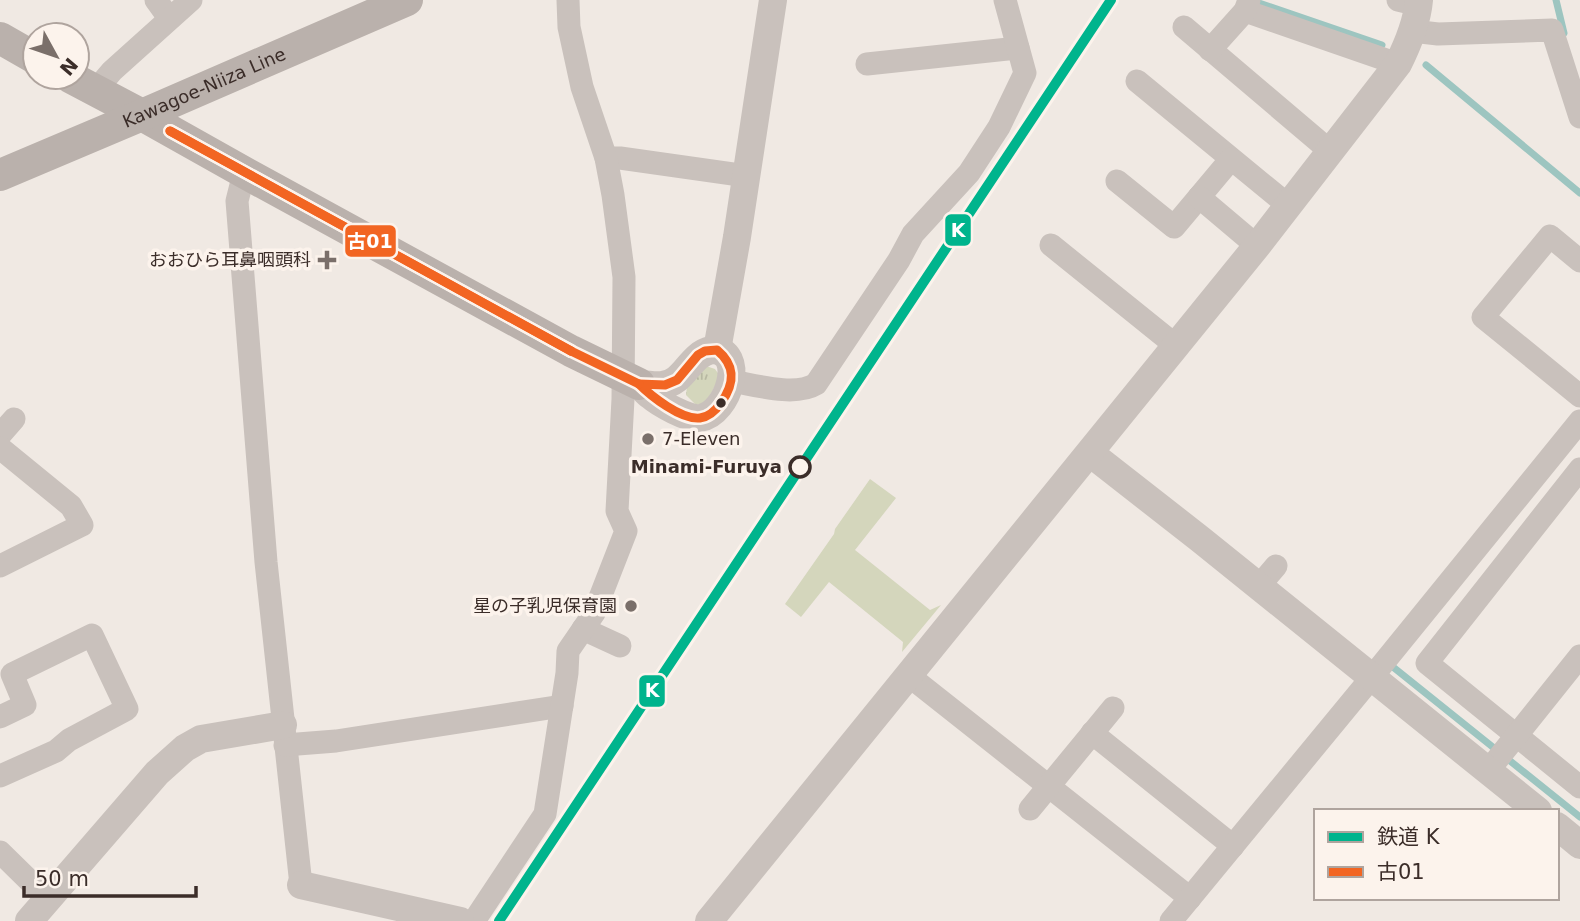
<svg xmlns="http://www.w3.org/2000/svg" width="1580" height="921" viewBox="0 0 1580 921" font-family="'DejaVu Sans','Noto Sans JP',sans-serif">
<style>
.grass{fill:url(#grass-tufts)}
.green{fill:#d4d6bc}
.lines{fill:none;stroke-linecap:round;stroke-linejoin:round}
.stream{stroke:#9dc5c0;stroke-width:7}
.minor{stroke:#c9c1bc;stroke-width:23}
.tertiary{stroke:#c9c1bc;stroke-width:28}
.secondary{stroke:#bab1ac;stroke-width:32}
.bus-1-casing{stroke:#fcf3ec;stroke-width:14}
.bus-1{stroke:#f26522;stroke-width:9}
.rail-1-casing{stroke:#fcf3ec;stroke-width:16}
.rail-1{stroke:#00b48d;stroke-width:10}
.poi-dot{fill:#7a6f6a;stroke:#fcf3ec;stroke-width:2.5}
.bus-dot{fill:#3b2d29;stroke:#fcf3ec;stroke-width:2.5}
.stop-dot{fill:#fcf3ec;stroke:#3b2d29;stroke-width:3.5}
.labels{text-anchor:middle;stroke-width:7;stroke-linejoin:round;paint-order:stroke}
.street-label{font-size:18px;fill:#3b2d29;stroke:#fcf3ec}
.poi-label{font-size:18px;fill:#3b2d29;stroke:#fcf3ec;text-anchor:end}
.stop-label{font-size:18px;font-weight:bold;fill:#3b2d29;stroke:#fcf3ec;text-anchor:end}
.line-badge{stroke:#fcf3ec;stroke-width:2.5}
.badge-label{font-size:19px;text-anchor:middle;font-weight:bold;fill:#fff}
</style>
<defs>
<pattern id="grass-tufts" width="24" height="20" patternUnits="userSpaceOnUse" patternTransform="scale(1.75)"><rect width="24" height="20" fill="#d4d6bc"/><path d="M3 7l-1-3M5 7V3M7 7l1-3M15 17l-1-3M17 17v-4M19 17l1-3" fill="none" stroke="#b7b8a2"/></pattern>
</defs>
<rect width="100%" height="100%" fill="#f0e9e3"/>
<path class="grass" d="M 706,366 L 715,369 L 720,376 L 705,405 L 695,404 L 686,395 L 687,386 Z"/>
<path class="green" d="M 870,479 L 896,498 L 855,550 L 930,610 L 941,605 L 902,652 L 903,642 L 829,582 L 801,617 L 785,604 L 834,534 L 835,529 Z"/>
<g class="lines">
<g class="stream">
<path d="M 1556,0 L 1564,33"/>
<path d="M 1253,1 L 1382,45"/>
<path d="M 1426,65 L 1580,193"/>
<path d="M 1393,667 L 1580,817"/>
</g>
<g class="minor">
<path d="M 156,0 L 169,18"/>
<path d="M 1398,0 L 1419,5"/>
<path d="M 1245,11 L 1398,64"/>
<path d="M 1184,27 L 1330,151"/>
<path d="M 1412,31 L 1438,34 L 1552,30 L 1580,117"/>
<path d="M 1210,50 L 1245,11 L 1249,0"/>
<path d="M 867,64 L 1018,48"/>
<path d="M 1137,81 L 1289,206"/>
<path d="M 95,91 L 112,71 L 191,0"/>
<path d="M 606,158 L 620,158 L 747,176"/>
<path d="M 247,174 L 241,185 L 237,201 L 266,562 L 301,885"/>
<path d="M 1117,181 L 1174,227 L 1231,159"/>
<path d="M 1199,197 L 1257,246"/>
<path d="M 1051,245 L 1175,345"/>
<path d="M 1580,261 L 1550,236 L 1483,317 L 1580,396"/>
<path d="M 732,381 C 755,385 795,397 816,384 L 899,260 L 913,234 L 969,173 L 999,127 L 1025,73 L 1005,0"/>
<path d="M 0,435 L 14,419"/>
<path d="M 0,448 L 71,506 L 82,525 L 0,566"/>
<path d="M 1580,469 L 1427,663 L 1580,787"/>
<path d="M 1259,586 L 1276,566"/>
<path d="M 583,629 L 620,646"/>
<path d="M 908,675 L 1190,898"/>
<path d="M 0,717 L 25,705 L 12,674 L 92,635 L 127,709 L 69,740 L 56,751 L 0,776"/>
<path d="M 1092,733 L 1233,846"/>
<path d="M 285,745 L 336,741 L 562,706"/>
<path d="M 1488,771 L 1580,656"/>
<path d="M 1030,809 L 1113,708"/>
<path d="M 0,852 L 49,900"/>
<path d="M 474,921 L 545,814 L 567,673 L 568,651 L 594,613 L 626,531 L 617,511 L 623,399 L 624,277 L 613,195 L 606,158 L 582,87 L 569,27 L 568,0"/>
<path d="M 1171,921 L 1372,677 L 1580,421"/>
</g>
<g class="tertiary">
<path d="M 711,350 C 748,349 729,414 700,418 C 689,420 659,403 651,396 C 646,393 643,388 639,384 C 647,384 655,386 662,385 C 685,383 689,355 711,350 Z"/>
<path d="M 717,350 L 737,237 L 773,0"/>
<path d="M 1090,453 L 1200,539 L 1538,811"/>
<path d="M 1557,826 L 1580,845"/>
<path d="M 301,885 L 460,921"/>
<path d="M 29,921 L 157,773 L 185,748 L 201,739 L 283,725"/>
<path d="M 709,921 L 1257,246 L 1398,64 C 1408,44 1417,23 1419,0"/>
</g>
<g class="secondary">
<path d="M 0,38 L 35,58"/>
<path d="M 70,77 L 142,115 L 247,174 L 571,351 L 639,384"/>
<path id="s1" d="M 0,175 L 142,115 L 407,0"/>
</g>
<defs>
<g id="bus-1">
<path d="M 170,131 L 571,351"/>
<path d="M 170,131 L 571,351"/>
<path d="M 717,350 C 736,366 735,383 721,403 C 716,410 709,417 700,418 C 681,420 651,396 639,384 L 665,385 L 677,380 L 698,355 L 705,351 Z"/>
<path d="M 571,351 L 639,384"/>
</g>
</defs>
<use href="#bus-1" class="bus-1-casing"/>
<use href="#bus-1" class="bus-1"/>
<defs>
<path id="rail-1" d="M 499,921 L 1111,0"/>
</defs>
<use href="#rail-1" class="rail-1-casing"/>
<use href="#rail-1" class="rail-1"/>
</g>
<g class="poi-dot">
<path d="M323.5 249.5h7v7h7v7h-7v7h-7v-7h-7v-7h7z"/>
<circle cx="648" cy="439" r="7"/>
<circle cx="631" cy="606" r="7"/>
</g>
<circle class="bus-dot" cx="721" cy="403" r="6"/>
<circle class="stop-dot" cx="800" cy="467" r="10"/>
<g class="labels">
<g class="street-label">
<text dy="6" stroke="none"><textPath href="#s1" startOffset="222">Kawagoe-Niiza Line</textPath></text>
</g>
<g class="poi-label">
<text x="311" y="266">おおひら耳鼻咽頭科</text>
<text x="662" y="445" text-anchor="start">7-Eleven</text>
<text x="617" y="612">星の子乳児保育園</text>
</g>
<g class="stop-label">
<text x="782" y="473">Minami-Furuya</text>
</g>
</g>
<g class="line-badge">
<rect x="944" y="213" width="28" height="34" rx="7" fill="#00b48d"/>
<rect x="344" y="224" width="53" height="34" rx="7" fill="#f26522"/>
<rect x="638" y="674" width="28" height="34" rx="7" fill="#00b48d"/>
</g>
<g class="badge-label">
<text x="958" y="237">K</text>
<text x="370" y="248">古01</text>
<text x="652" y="697">K</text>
</g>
<rect x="1314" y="809" width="245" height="91" fill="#fcf3ec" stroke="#afa49e" stroke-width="2"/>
<rect x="1328" y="832" width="35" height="10" fill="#00b48d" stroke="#afa49e" stroke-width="2"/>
<text x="1377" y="844" font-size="21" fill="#3b2d29">鉄道 K</text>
<rect x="1328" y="867" width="35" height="10" fill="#f26522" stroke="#afa49e" stroke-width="2"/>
<text x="1377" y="879" font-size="21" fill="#3b2d29">古01</text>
<g transform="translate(56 56) rotate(130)"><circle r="33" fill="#fcf3ec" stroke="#afa49e" stroke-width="2"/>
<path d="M0-5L12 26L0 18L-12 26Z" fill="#7a6f6a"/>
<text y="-10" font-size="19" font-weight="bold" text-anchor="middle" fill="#3b2d29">N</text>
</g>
<path d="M24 886v10h172v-10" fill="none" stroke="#3b2d29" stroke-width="3.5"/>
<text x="35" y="886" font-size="21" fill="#3b2d29" stroke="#fcf3ec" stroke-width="5" paint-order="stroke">50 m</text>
</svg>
